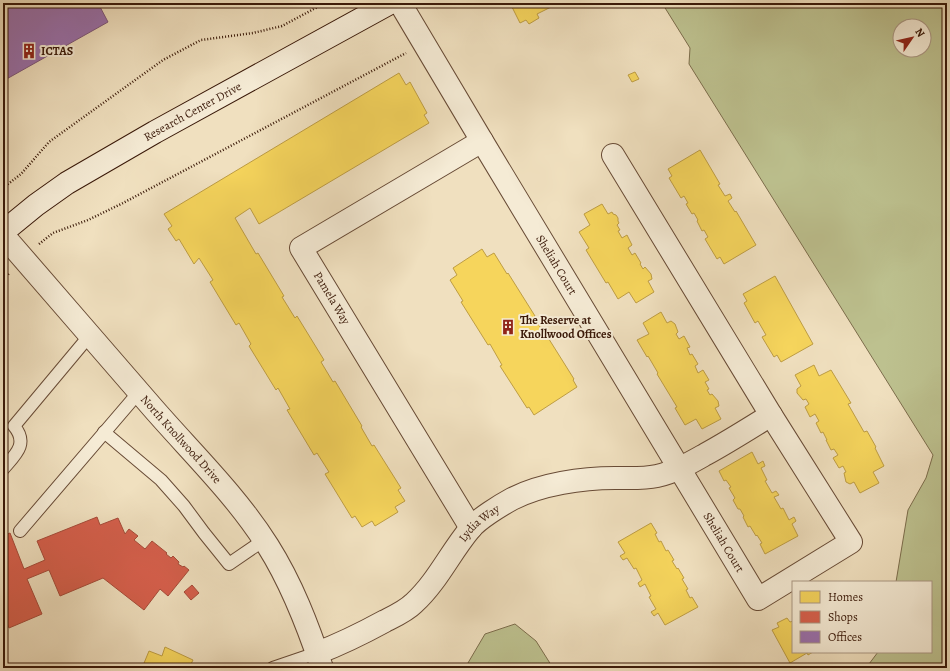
<svg xmlns="http://www.w3.org/2000/svg" width="950" height="671" viewBox="0 0 950 671" font-family="Alegreya,serif">
<style>
.green{fill:#bdc18f;stroke:#7c6d4c;fill-rule:evenodd}
.homes{fill:#f6d55c;stroke:#be9d43}
.shops{fill:#d6604d;stroke:#a74b39}
.offices{fill:#9970ab;stroke:#7c567a}
.lines{fill:none;stroke-linecap:round;stroke-linejoin:round}
.lane-casing{stroke:#684b36;stroke-width:14}
.street-casing{stroke:#684b36;stroke-width:24}
.secondary-casing{stroke:#3a1909;stroke-width:24}
.path{stroke:#3a1909;stroke-width:2.5;stroke-dasharray:1 2;stroke-linecap:butt}
.lane{stroke:#f5ebd5;stroke-width:12}
.street{stroke:#f5ebd5;stroke-width:22}
.secondary{stroke:#f5ebd5;stroke-width:22}
.labels{text-anchor:middle;stroke-width:4;stroke-linejoin:round;paint-order:stroke}
.poi-label{font-size:12px;font-weight:bold;fill:#3a1909;stroke:#f5ebd5;text-anchor:start}
.street-label{font-size:12px;fill:#3a1909;stroke:#f5ebd5}
</style>
<rect width="100%" height="100%" fill="#f0e0bf"/>
<filter id="stains"><feTurbulence type="fractalNoise" baseFrequency=".005" numOctaves="4"/><feColorMatrix values="0 0 0 0 .2 0 0 0 0 .09 0 0 0 0 .02 0 0 0 .5 -.17"/></filter>
<radialGradient id="worn" r=".72"><stop offset=".6" stop-color="#630" stop-opacity="0"/><stop offset="1" stop-color="#630" stop-opacity=".3"/></radialGradient>
<g class="green">
<path d="M 662,3 L 947,3 L 947,668 L 866,668 L 878,652 L 931,652 L 931,582 L 896,582 L 908,510 L 926,478 L 933,455 L 689,64 L 690,48 ZM 900,26 L 924,26 L 924,50 L 900,50 Z"/>
<path d="M 515,624 L 536,641 L 553,668 L 465,668 L 485,634 Z"/>
</g>
<g class="homes">
<path d="M 510,3 L 559,3 L 537,14 L 539,18 L 529,24 L 526,20 L 520,23 Z"/>
<path d="M 635,72 L 639,79 L 632,82 L 628,75 Z"/>
<path d="M 399,73 L 406,85 L 410,82 L 427,113 L 424,115 L 429,123 L 259,224 L 250,208 L 235,218 L 256,254 L 258,253 L 284,296 L 282,297 L 295,318 L 297,316 L 324,360 L 321,362 L 333,382 L 335,381 L 362,426 L 361,427 L 372,446 L 374,445 L 401,488 L 398,490 L 405,501 L 395,507 L 398,512 L 375,526 L 372,521 L 362,527 L 355,516 L 352,518 L 325,474 L 329,472 L 317,453 L 314,455 L 287,410 L 290,409 L 278,388 L 276,390 L 249,346 L 251,344 L 239,323 L 236,325 L 210,282 L 213,280 L 199,258 L 194,264 L 179,239 L 176,241 L 168,229 L 172,226 L 164,214 Z"/>
<path d="M 700,150 L 720,184 L 718,185 L 725,196 L 730,194 L 732,198 L 728,201 L 735,212 L 736,211 L 756,245 L 724,264 L 720,257 L 717,259 L 705,239 L 708,237 L 704,230 L 702,231 L 697,221 L 698,220 L 694,213 L 692,214 L 686,204 L 688,203 L 684,196 L 681,198 L 669,178 L 672,176 L 668,169 Z"/>
<path d="M 602,204 L 608,214 L 612,212 L 613,214 L 616,215 L 618,218 L 618,221 L 619,223 L 617,225 L 620,230 L 618,231 L 622,238 L 627,235 L 632,245 L 628,248 L 632,255 L 635,253 L 641,263 L 640,264 L 643,269 L 645,267 L 651,274 L 652,279 L 648,281 L 654,292 L 636,303 L 629,292 L 618,299 L 608,282 L 606,283 L 586,250 L 589,248 L 579,232 L 590,225 L 584,214 Z"/>
<path d="M 482,249 L 487,257 L 494,253 L 507,274 L 508,273 L 535,316 L 534,317 L 546,337 L 547,336 L 574,379 L 573,380 L 577,387 L 534,415 L 529,407 L 527,408 L 500,366 L 502,365 L 490,344 L 488,345 L 461,302 L 463,301 L 450,280 L 457,275 L 453,268 Z"/>
<path d="M 775,276 L 813,344 L 781,362 L 777,355 L 774,357 L 762,337 L 766,335 L 758,321 L 755,323 L 744,303 L 747,301 L 743,294 Z"/>
<path d="M 661,312 L 667,323 L 671,321 L 675,324 L 678,332 L 676,334 L 679,339 L 684,336 L 690,347 L 687,348 L 690,355 L 692,354 L 698,364 L 695,366 L 698,373 L 703,370 L 709,380 L 705,382 L 709,389 L 707,390 L 710,395 L 712,394 L 718,401 L 719,406 L 715,408 L 721,419 L 702,429 L 696,419 L 685,425 L 675,408 L 677,407 L 657,374 L 658,373 L 648,356 L 647,357 L 637,340 L 649,334 L 643,323 Z"/>
<path d="M 814,365 L 819,376 L 831,370 L 851,403 L 848,404 L 864,432 L 867,431 L 876,447 L 875,448 L 884,466 L 873,472 L 879,483 L 860,493 L 854,482 L 850,484 L 846,482 L 844,473 L 846,472 L 843,466 L 839,468 L 833,458 L 838,455 L 834,449 L 831,450 L 826,440 L 827,440 L 823,432 L 821,433 L 816,423 L 819,421 L 815,414 L 810,417 L 805,407 L 809,404 L 806,399 L 803,400 L 797,393 L 797,389 L 801,386 L 795,375 Z"/>
<path d="M 752,452 L 758,464 L 763,461 L 765,466 L 761,468 L 767,480 L 765,481 L 772,493 L 776,491 L 779,495 L 774,497 L 781,509 L 783,508 L 789,520 L 794,517 L 796,521 L 792,524 L 798,536 L 765,554 L 760,544 L 762,543 L 757,535 L 756,536 L 750,526 L 748,527 L 743,517 L 744,516 L 740,509 L 738,509 L 733,500 L 735,498 L 729,488 L 731,487 L 726,480 L 724,481 L 719,471 Z"/>
<path d="M 651,523 L 657,533 L 655,534 L 659,542 L 661,541 L 666,551 L 668,550 L 674,560 L 672,561 L 677,569 L 678,568 L 684,578 L 682,579 L 688,589 L 686,590 L 690,598 L 692,597 L 698,607 L 665,625 L 658,613 L 654,616 L 651,612 L 656,609 L 649,597 L 651,596 L 645,584 L 640,587 L 638,583 L 642,580 L 636,568 L 634,569 L 627,558 L 623,560 L 620,556 L 625,553 L 618,542 Z"/>
<path d="M 787,618 L 790,622 L 793,621 L 793,652 L 813,652 L 808,655 L 807,653 L 790,663 L 772,630 L 779,627 L 777,623 Z"/>
<path d="M 165,647 L 193,660 L 189,668 L 142,668 L 149,651 L 162,656 Z"/>
</g>
<g class="shops">
<path d="M 97,517 L 100,525 L 118,518 L 125,534 L 129,529 L 138,536 L 134,540 L 145,549 L 152,541 L 167,553 L 166,554 L 171,558 L 173,556 L 179,562 L 178,564 L 183,567 L 184,566 L 189,570 L 168,596 L 160,589 L 144,610 L 103,578 L 60,596 L 49,570 L 27,579 L 42,614 L 9,628 L 3,613 L 3,536 L 10,533 L 24,569 L 45,560 L 37,541 Z"/>
<path d="M 192,585 L 199,593 L 191,600 L 184,592 Z"/>
</g>
<path class="offices" d="M 3,3 L 98,3 L 108,22 L 3,81 Z"/>
<g class="lines">
<defs>
<g id="lane">
<path d="M 104,432 L 161,480 L 184,506 L 204,533 L 229,564 L 264,540"/>
<path d="M 3,469 C 15,455 29,444 14,426 L 90,335"/>
<path d="M 20,531 L 139,392"/>
<path d="M 273,668 L 317,653"/>
</g>
<g id="street">
<path id="s1" d="M 400,3 L 482,141 L 758,599 L 851,542 L 771,415 L 613,155"/>
<path id="s2" d="M 3,235 C 53,292 102,350 152,407 C 191,452 236,495 268,546 C 292,584 308,626 322,668"/>
<path d="M 471,528 L 301,248 L 482,141"/>
<path id="s3" d="M 317,653 C 341,644 363,633 385,621 C 395,616 406,611 414,603 C 437,582 450,553 470,529 C 478,519 501,505 512,499 C 541,484 582,478 615,478 C 629,478 643,479 657,476 C 675,472 690,463 706,454 C 728,442 750,428 771,415"/>
</g>
<g id="secondary">
<path id="s4" d="M 3,232 L 36,205 L 67,183 L 155,132 L 390,3"/>
</g>
</defs>
<use href="#lane" class="lane-casing"/>
<use href="#street" class="street-casing"/>
<use href="#secondary" class="secondary-casing"/>
<g class="path">
<path d="M 3,188 L 21,174 L 49,142 L 163,60 L 201,40 L 253,33 L 282,26 L 325,3"/>
<path d="M 39,244 L 53,233 L 88,220 L 123,203 L 406,53"/>
<path d="M 3,282 L 9,273"/>
</g>
<use href="#lane" class="lane"/>
<use href="#street" class="street"/>
<use href="#secondary" class="secondary"/>
</g>
<defs>
<symbol id="building-bare" viewBox="-9 -9 18 18"><path d="M-4-6H4V6H1V3H-1V6H-4ZM-2.5-4.3h1.7v1.8h-1.7ZM.8-4.3h1.7v1.8H.8ZM-2.5-1h1.7V.8h-1.7ZM.8-1h1.7V.8H.8Z" fill="#8f2418" stroke="#f5ebd5" stroke-width="2.5" paint-order="stroke"/></symbol>
</defs>
<g fill-rule="evenodd">
<use href="#building-bare" x="18" y="40" width="22" height="22"/>
<use href="#building-bare" x="497" y="316" width="22" height="22"/>
</g>
<g class="labels">
<g class="poi-label">
<text x="41" y="55">ICTAS</text>
<text x="520" y="324">The Reserve at<tspan x="520" dy="14">Knollwood Offices</tspan></text>
</g>
<g class="street-label">
<text dy="4" stroke="none"><textPath href="#s4" startOffset="225">Research Center Drive</textPath></text>
<text dy="4" stroke="none"><textPath href="#s1" startOffset="305">Sheliah Court</textPath></text>
<text transform="translate(332 298) rotate(59)" y="4">Pamela Way</text>
<text dy="4" stroke="none"><textPath href="#s2" startOffset="271">North Knollwood Drive</textPath></text>
<text dy="4" stroke="none"><textPath href="#s3" startOffset="213">Lydia Way</textPath></text>
<text dy="4" stroke="none"><textPath href="#s1" startOffset="629">Sheliah Court</textPath></text>
</g>
</g>
<rect width="950" height="671" fill="none" stroke="#f0e0bf" stroke-width="16"/>
<rect x="4" y="4" width="942" height="663" fill="none" stroke="#3a1909" stroke-width="2"/>
<rect x="8" y="8" width="934" height="655" fill="none" stroke="#3a1909"/>
<rect x="792" y="581" width="140" height="72" fill="#f5ebd5" stroke="#aa9783"/>
<rect x="800" y="591" width="20" height="12" fill="#f6d55c" stroke="#aa9783"/>
<text x="828" y="601" font-size="12" fill="#3a1909">Homes</text>
<rect x="800" y="611" width="20" height="12" fill="#d6604d" stroke="#aa9783"/>
<text x="828" y="621" font-size="12" fill="#3a1909">Shops</text>
<rect x="800" y="631" width="20" height="12" fill="#9970ab" stroke="#aa9783"/>
<text x="828" y="641" font-size="12" fill="#3a1909">Offices</text>
<g transform="translate(912 38) rotate(56)"><circle r="19" fill="#f5ebd5" stroke="#aa9783"/>
<path d="M0-3L7 15L0 10L-7 15Z" fill="#8f2418"/>
<text y="-6" font-size="11" font-weight="bold" text-anchor="middle" fill="#3a1909">N</text>
</g>
<rect width="100%" height="100%" filter="url(#stains)"/>
<rect width="100%" height="100%" fill="url(#worn)"/>
</svg>
